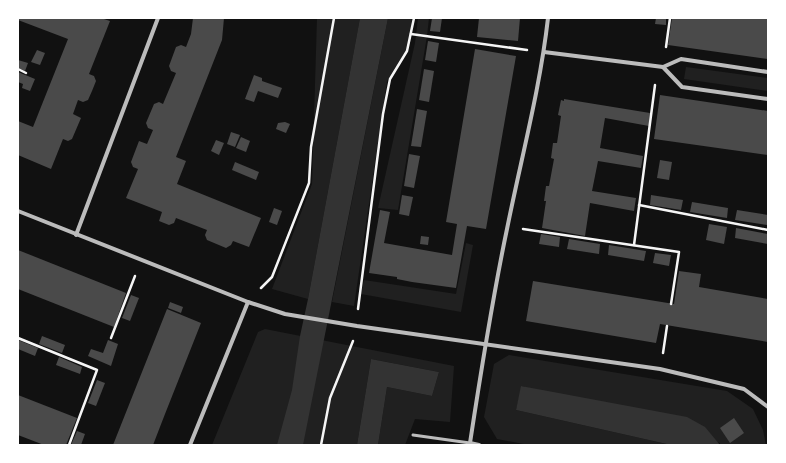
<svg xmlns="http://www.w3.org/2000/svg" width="786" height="463" viewBox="0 0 786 463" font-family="'Titillium Web',sans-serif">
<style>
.green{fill:#202020}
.water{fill:#333}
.building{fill:#4a4a4a}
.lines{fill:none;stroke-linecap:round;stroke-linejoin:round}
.path{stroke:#f5f5f5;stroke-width:2.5}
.service{stroke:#bcbcbc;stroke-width:3}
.minor{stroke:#bcbcbc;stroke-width:4}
</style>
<rect width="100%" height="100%" fill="#111"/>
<g class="green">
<path d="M 317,18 L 360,18 L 308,299 L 272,289 L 312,184 Z"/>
<path d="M 388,18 L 412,18 L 409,45 L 387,81 L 354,306 L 332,302 Z"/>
<path d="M 418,18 L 429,18 L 427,36 L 398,210 L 378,208 L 415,43 Z"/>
<path d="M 686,67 L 768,78 L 768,91 L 684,79 Z"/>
<path d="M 466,243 L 473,245 L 461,312 L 361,294 L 364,280 L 456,294 Z"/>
<path d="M 265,329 L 454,366 L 450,422 L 415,419 L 405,445 L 378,445 L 387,387 L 432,396 L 439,372 L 371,359 L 357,445 L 212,445 L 258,332 Z"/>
<path d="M 509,355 L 727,391 L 753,409 L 763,430 L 766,445 L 720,445 L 720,443 L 522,386 L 516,410 L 671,445 L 529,445 L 497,439 L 484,417 L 494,364 Z"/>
</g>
<g class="water">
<path d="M 360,18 L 388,18 L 303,445 L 277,445 L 292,390 L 300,336 L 308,299 Z"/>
<path d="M 371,359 L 439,372 L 432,396 L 387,387 L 378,445 L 357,445 Z"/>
<path d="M 521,386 L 687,417 L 705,427 L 720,445 L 671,445 L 516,410 Z"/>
</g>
<g class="building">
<path d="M 18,18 L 101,18 L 110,21 L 89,74 L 94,76 L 96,81 L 92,91 L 88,100 L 83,102 L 78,100 L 73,114 L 81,118 L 72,139 L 68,141 L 63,139 L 51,169 L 18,155 L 18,121 L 33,127 L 68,39 L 18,20 Z"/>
<path d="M 193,18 L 224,18 L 222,40 L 176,157 L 186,161 L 177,184 L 261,218 L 249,247 L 233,241 L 231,245 L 226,248 L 207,240 L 205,235 L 207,230 L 176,218 L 174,223 L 169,225 L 159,221 L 162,212 L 126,198 L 138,169 L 133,167 L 131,162 L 139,141 L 147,144 L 153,130 L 148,128 L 146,123 L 154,104 L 159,102 L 163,104 L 176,73 L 171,71 L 169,66 L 176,47 L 181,45 L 186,47 L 191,34 Z"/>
<path d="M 432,18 L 442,18 L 440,32 L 430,31 Z"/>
<path d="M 479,18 L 520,18 L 518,41 L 477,37 Z"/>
<path d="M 656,18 L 666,18 L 666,25 L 655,24 Z"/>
<path d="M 672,18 L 768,18 L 768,59 L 668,45 Z"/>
<path d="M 428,41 L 439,43 L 436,62 L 425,60 Z"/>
<path d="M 475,49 L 516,56 L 486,229 L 467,226 L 456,288 L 412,282 L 397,279 L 397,277 L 369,273 L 380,210 L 390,212 L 384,243 L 452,255 L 457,224 L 446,222 Z"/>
<path d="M 37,50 L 45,53 L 40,65 L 31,62 Z"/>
<path d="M 18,60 L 28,63 L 25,71 L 18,68 Z"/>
<path d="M 424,69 L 434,71 L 429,102 L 419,100 Z"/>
<path d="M 18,72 L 35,79 L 30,91 L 22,88 L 23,84 L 18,82 Z"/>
<path d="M 254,75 L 262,78 L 262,81 L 282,88 L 278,98 L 258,91 L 254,102 L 245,99 Z"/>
<path d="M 660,95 L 768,111 L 768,155 L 654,139 Z"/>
<path d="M 564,99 L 650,113 L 649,126 L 605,118 L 600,148 L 643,156 L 641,168 L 598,161 L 592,191 L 636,198 L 634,211 L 590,203 L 585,236 L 542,228 L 546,201 L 544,201 L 546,186 L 549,186 L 554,159 L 551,158 L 553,143 L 557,143 L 561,116 L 558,115 L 561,100 L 564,101 Z"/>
<path d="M 417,109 L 427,111 L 421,147 L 411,146 Z"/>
<path d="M 285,122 L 290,124 L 286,133 L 276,129 L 278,123 Z"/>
<path d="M 231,132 L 240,135 L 235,147 L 227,144 Z"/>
<path d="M 241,137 L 250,141 L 246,152 L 236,148 Z"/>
<path d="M 216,140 L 224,143 L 219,155 L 211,151 Z"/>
<path d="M 409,154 L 420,156 L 414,188 L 404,186 Z"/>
<path d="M 660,160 L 672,162 L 669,180 L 657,178 Z"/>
<path d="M 235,162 L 259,172 L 256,180 L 232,170 Z"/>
<path d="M 402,195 L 413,197 L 409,216 L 399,214 Z"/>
<path d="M 651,195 L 683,200 L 681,210 L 650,205 Z"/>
<path d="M 692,202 L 728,208 L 727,218 L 690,212 Z"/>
<path d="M 274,208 L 282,211 L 277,225 L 269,222 Z"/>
<path d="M 737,210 L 768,215 L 767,225 L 735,220 Z"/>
<path d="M 709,224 L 727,227 L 724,244 L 706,240 Z"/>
<path d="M 736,228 L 768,234 L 768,244 L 735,238 Z"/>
<path d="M 541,234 L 560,237 L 559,247 L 539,244 Z"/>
<path d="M 421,236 L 429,237 L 428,245 L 420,244 Z"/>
<path d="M 569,239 L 600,244 L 599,254 L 567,249 Z"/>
<path d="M 609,245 L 646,251 L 644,261 L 608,255 Z"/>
<path d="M 18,250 L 126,293 L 114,327 L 18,289 Z"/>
<path d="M 655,253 L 671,255 L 669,266 L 653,263 Z"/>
<path d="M 679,271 L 701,274 L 699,287 L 768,299 L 768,342 L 660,324 L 656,343 L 526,321 L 533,281 L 674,304 Z"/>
<path d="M 131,295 L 139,298 L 130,321 L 122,318 Z"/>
<path d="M 170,302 L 183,307 L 181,313 L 168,308 Z"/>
<path d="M 167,309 L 201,323 L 165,414 L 153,445 L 113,445 Z"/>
<path d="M 42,336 L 65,345 L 62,353 L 39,344 Z"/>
<path d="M 18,340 L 38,348 L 35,356 L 18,349 Z"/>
<path d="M 108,340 L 118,344 L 111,366 L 88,356 L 91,349 L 103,353 Z"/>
<path d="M 59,357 L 82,367 L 80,374 L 56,365 Z"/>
<path d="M 97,380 L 105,383 L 96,406 L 88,403 Z"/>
<path d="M 18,395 L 77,418 L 66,445 L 44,445 L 18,435 Z"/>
<path d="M 734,418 L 744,433 L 730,443 L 720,428 Z"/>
<path d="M 77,431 L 85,434 L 81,445 L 71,445 Z"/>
</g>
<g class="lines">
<g class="path">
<path d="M 411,34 L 527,50"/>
<path d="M 666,47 L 670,18"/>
<path d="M 18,69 L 26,73"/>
<path d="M 639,205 L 768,230"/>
<path d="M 523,229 L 679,252 L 671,304"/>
<path d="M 634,245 L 655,85"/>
<path d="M 261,288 L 272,277 L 309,183 L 311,147 L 334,18"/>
<path d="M 358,309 L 383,114 L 390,79 L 407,51 L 414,18"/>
<path d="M 18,338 L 97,370 L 69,445"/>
<path d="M 111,338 L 135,276"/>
<path d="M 663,353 L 667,326"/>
<path d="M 321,445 L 330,398 L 353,341"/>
</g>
<path class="service" d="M 413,435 L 470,443"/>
<g class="minor">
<path d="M 544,52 L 663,67 L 681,59 L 768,72"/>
<path d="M 663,67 L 682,87 L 768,99"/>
<path d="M 18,211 L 248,302 L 285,314 L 357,326 L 660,369 L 744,389 L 768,407"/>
<path d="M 76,235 L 158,18"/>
<path d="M 190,445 L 248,302"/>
<path d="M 479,445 L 470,443 C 481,371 492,300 507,229 C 521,159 540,89 548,18"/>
</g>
</g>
<rect width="786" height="463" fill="none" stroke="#ffffff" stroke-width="38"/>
</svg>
